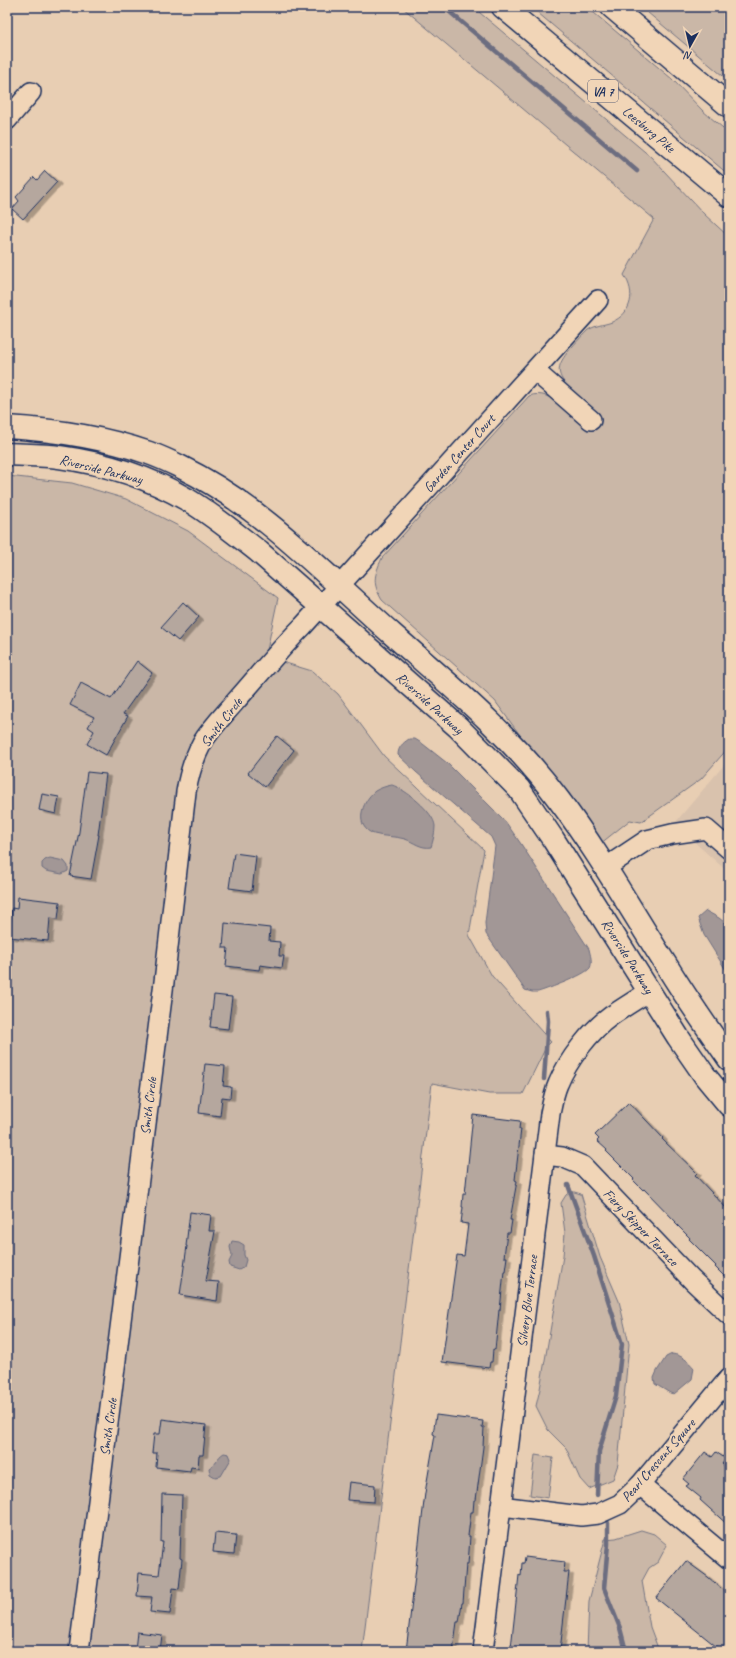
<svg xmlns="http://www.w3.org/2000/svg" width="736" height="1658" viewBox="0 0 736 1658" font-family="Caveat,sans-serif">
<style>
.built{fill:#d9c2ad}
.green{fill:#cab7a7;stroke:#727382}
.water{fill:#a29796;stroke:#6c6d80}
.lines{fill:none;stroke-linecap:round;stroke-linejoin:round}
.stream{stroke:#6c6d80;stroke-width:4.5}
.building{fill:#b5a79e;stroke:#1b2f5e;filter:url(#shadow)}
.minor-casing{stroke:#1b2f5e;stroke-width:22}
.major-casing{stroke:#1b2f5e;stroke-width:25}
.highway-casing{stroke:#1b2f5e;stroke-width:25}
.minor{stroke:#f1d5b7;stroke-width:19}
.major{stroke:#f1d5b7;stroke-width:22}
.highway{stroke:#f1d5b7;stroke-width:22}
.labels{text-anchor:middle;stroke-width:4;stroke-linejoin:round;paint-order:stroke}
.shield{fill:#f1d5b7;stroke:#5b6179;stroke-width:1}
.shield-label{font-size:13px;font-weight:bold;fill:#1b2f5e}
.street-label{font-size:14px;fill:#1b2f5e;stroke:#f1d5b7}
</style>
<defs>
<filter id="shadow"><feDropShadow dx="4.5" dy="2.5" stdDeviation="0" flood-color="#0004"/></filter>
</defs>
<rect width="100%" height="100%" fill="#e8ceb3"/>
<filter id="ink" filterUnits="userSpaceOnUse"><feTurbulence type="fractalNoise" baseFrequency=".025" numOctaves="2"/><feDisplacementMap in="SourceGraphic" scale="8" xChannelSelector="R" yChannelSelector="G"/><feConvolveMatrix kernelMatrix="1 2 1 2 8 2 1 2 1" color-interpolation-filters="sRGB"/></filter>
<g filter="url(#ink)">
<path class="built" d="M 729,759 L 729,873 L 674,824 Z"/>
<g class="green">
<path d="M 402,7 L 473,7 L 651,157 L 704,214 L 729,237 L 729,747 L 701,779 L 641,822 L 630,820 L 600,844 L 495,701 L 382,600 C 372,583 374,576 382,558 L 529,396 C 553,387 572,419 588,431 L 593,411 C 552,372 546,373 588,330 C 596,325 604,325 612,322 C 632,313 636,293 624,275 L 654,219 Z"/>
<path d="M 531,7 L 587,7 L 672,79 L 703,111 L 729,133 L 729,175 Z"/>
<path d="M 641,7 L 729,7 L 729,81 Z"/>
<path d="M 7,476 L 72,483 L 126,499 L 188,531 L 278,598 L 267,650 L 279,661 L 312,671 L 338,694 L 384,756 L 484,850 L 469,935 L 492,976 L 551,1042 L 546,1047 L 523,1094 L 489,1094 L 432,1083 L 362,1651 L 7,1651 Z"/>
<path d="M 571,1191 L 581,1194 L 600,1257 L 619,1301 L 629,1344 L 618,1464 L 613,1479 L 589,1489 L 580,1479 L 566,1448 L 548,1430 L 536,1406 L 540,1389 L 563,1256 L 565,1233 L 561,1203 L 566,1195 Z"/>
<path d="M 535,1455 L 553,1458 L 548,1498 L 530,1495 Z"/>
<path d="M 641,1530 L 654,1534 L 667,1545 L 658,1562 L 649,1568 L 642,1581 L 650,1627 L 659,1651 L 587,1651 L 589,1601 L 605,1539 L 616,1538 Z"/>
</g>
<g class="water">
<path d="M 409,739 L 415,739 L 423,744 L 447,763 L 505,821 L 521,844 L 589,949 C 590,954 593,962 590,968 C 585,975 548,989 538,992 L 532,992 L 525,990 L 486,934 L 485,923 L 495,846 L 491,837 L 416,772 L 398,755 C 398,747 403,743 409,739 Z"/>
<path d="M 392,785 C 405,789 434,812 435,826 C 435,833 433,841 431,847 C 421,849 414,842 405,839 C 395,836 384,837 374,834 C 354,827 361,802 375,791 C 380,788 386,786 392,785 Z"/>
<path d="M 50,858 L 64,861 L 68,866 L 68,871 L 62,874 L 46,871 L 42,868 L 42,863 L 45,860 Z"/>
<path d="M 706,911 L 719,918 L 729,926 L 729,975 L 704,935 L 698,918 Z"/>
<path d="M 232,1241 L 239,1242 L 244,1245 L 244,1255 L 246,1260 L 244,1267 L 239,1270 L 230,1267 L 229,1262 L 232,1256 L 230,1247 Z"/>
<path d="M 672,1354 C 682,1355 688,1361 694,1368 L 692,1379 L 674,1394 L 670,1393 L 655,1384 L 654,1378 L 657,1371 L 666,1357 Z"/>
<path d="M 224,1453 L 229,1454 L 231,1459 L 221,1476 L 215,1477 L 210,1474 L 209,1468 C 217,1463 217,1457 224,1453 Z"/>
</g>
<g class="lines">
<g class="stream">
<path d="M 444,7 L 637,171"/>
<path d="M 544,1079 L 548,1021 L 547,1011"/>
<path d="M 568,1185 L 594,1256 L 622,1344 L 616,1396 L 599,1451 L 597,1495"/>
<path d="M 608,1523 L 608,1544 L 604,1588 L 620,1628 L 626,1651"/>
</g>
</g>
<g class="building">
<path d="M 45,171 L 57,182 L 23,219 L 12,209 L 19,201 L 16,197 L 34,177 L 37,180 Z"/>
<path d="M 183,602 L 199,617 L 178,641 L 161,627 Z"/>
<path d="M 137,661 L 152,673 L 123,714 L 128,716 L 106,755 L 87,744 L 94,731 L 88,727 L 94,717 L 70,705 L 81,683 L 111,699 Z"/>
<path d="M 277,736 L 294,750 L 265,787 L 248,773 Z"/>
<path d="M 87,772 L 106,774 L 98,835 L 99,835 L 91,879 L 70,876 L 79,832 Z"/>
<path d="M 42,794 L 59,797 L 56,814 L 39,810 Z"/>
<path d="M 234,853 L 256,856 L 252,891 L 229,888 Z"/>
<path d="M 18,897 L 60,902 L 58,919 L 50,918 L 48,941 L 9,937 L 12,908 L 17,909 Z"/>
<path d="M 225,923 L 270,928 L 269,941 L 280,942 L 279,956 L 284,956 L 282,968 L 260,965 L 259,970 L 226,966 L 228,948 L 223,948 Z"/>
<path d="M 214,995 L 232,997 L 228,1029 L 210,1027 Z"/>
<path d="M 205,1064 L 225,1066 L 223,1086 L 231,1087 L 230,1098 L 222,1097 L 220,1116 L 199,1113 Z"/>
<path d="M 629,1102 L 663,1138 L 662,1139 L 697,1173 L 695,1175 L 729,1211 L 729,1281 L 715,1267 L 716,1266 L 689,1239 L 690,1238 L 675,1223 L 676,1222 L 644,1189 L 643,1190 L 633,1180 L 634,1179 L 606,1151 L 607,1150 L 597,1141 L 599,1139 L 595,1135 Z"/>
<path d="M 473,1115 L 520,1121 L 519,1129 L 521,1129 L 515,1180 L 517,1181 L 510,1220 L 512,1220 L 510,1233 L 507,1233 L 504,1257 L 507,1257 L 505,1271 L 504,1271 L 500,1310 L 499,1310 L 495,1350 L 493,1349 L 492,1362 L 490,1362 L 489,1368 L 442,1362 L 457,1255 L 464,1256 L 468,1224 L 461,1223 L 463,1207 L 462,1207 L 463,1194 L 465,1194 Z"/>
<path d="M 190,1212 L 211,1215 L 209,1231 L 215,1231 L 206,1281 L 219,1282 L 217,1301 L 180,1295 L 187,1246 L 186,1246 Z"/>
<path d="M 436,1415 L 483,1421 L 482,1427 L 484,1427 L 483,1447 L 476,1500 L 474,1500 L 473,1512 L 471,1512 L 468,1536 L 470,1536 L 469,1551 L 468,1564 L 466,1564 L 463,1603 L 462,1603 L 459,1622 L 457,1622 L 453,1651 L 406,1651 L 425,1493 L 435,1435 L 433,1434 Z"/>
<path d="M 162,1419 L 206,1425 L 203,1455 L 199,1455 L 198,1468 L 191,1467 L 190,1471 L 156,1467 L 157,1453 L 152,1453 L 154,1434 L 160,1434 Z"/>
<path d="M 705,1452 L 712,1457 L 716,1452 L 726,1459 L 722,1464 L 729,1469 L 729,1526 L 700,1500 L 701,1498 L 686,1486 L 689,1484 L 683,1479 Z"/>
<path d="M 349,1482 L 375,1485 L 374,1502 L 347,1500 Z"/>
<path d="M 162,1494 L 182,1495 L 180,1558 L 182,1559 L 179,1589 L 173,1588 L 170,1614 L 150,1612 L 152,1597 L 137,1596 L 139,1573 L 159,1575 L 163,1542 L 161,1542 Z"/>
<path d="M 215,1533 L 236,1535 L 234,1554 L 213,1552 Z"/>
<path d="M 525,1557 L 565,1562 L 564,1572 L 569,1572 L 560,1651 L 513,1651 L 513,1649 L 511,1648 L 519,1575 L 521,1576 L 522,1563 L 524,1563 Z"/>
<path d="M 686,1561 L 708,1577 L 729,1595 L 729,1651 L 722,1651 L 656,1598 Z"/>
<path d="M 137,1632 L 162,1635 L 160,1651 L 135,1650 Z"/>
</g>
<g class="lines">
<defs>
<g id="minor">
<path d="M 7,120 L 31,92"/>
<path d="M 535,371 L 591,420"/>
<path d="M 605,868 L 647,840 L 672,834 L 706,829 L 729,849"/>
<path d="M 545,1155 L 562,1157 L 583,1166 L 692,1280 L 729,1315"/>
<path d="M 640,1485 L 729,1559"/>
<path d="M 501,1506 L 581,1516 L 598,1514 L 620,1504 L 640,1485 L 729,1378"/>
<path d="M 79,1651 L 164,982 L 186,792 C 189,774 194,758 202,743 C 211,728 224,715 235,702 C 258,676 279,650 303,626 L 598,300"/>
<path d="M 483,1651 L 550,1114 C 552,1104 554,1093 558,1084 C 568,1060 590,1031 611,1016 C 624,1007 637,999 650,991"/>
</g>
<g id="major">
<path d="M 7,427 C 56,430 103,437 149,453 C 160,457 171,462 181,467 C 263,507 325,575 392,634 C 451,686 512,736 559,800 C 599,853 632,912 668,968 C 687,999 708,1029 729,1059"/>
<path d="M 7,454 C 24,455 42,455 59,457 C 103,463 149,477 188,500 C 213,515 236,534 259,552 L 458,727 L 519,789 L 553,839 L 678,1037 L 705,1076 L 729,1105"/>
</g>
<g id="highway">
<path d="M 503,7 L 729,196"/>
<path d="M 612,7 L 729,106"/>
</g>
</defs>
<use href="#minor" class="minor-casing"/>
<use href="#major" class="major-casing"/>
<use href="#highway" class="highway-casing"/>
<use href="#minor" class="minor"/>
<use href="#major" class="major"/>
<use href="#highway" class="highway"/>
</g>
</g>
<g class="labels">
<rect class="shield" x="588" y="80" width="30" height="22" rx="3"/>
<g class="shield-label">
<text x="603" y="96">VA 7</text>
</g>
<g class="street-label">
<text transform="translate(649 129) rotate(40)" y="5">Leesburg Pike</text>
<text transform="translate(459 453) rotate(-48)" y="5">Garden Center Court</text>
<text transform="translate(101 469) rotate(14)" y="5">Riverside Parkway</text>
<text transform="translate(430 703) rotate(42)" y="5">Riverside Parkway</text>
<text transform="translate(221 722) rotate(-52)" y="5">Smith Circle</text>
<text transform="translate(628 956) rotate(58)" y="5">Riverside Parkway</text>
<text transform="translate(148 1106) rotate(-83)" y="5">Smith Circle</text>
<text transform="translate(641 1227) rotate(46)" y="5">Fiery Skipper Terrace</text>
<text transform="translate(527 1301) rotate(-83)" y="5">Silvery Blue Terrace</text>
<text transform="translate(108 1427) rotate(-82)" y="5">Smith Circle</text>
<text transform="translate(658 1460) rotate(-49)" y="5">Pearl Crescent Square</text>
</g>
</g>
<rect width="736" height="1658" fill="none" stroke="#f1d5b7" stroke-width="24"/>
<rect x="12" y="12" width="712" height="1634" fill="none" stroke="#1b2f5e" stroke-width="1.5" filter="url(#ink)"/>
<g transform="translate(690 46) rotate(188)" stroke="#f1d5b7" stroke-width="3" paint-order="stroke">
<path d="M0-3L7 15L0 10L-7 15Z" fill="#1b2f5e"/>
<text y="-6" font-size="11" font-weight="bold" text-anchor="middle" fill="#1b2f5e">N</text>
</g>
</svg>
